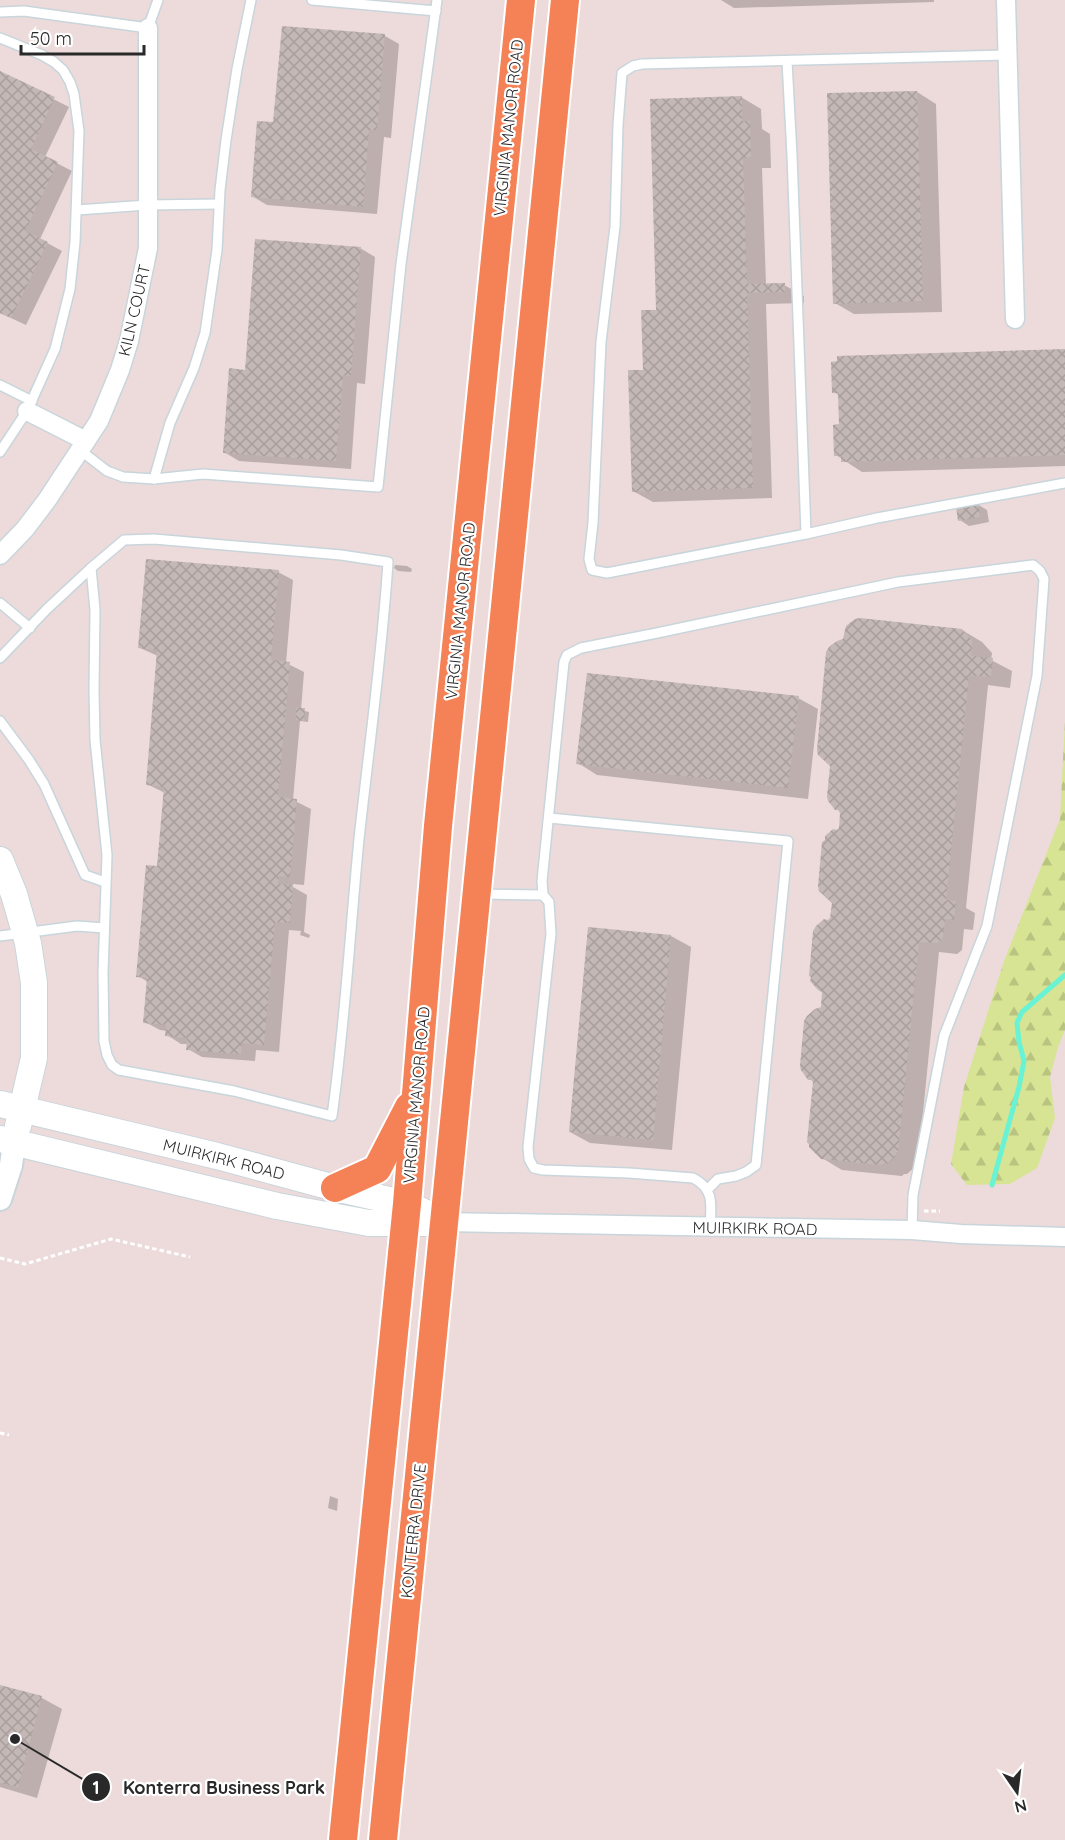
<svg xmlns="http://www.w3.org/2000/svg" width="1065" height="1840" viewBox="0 0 1065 1840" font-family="Quicksand,sans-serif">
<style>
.forest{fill:url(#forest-firs)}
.shadow{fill:#0003}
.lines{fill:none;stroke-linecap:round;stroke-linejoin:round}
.stream{stroke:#69f2d3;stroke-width:5}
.building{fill:url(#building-cross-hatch)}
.service-casing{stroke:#c8d5db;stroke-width:12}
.minor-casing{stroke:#c8d5db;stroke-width:21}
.tertiary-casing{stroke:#c8d5db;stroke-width:26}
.secondary-casing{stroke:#c8d5db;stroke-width:28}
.primary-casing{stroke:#fff;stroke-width:32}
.path{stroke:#fff;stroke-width:3;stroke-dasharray:4.5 3;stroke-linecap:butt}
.service{stroke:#fff;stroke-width:9}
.minor{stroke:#fff;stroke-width:18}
.tertiary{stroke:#fff;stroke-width:22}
.secondary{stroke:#fff;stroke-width:26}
.primary{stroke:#f48256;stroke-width:28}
.labels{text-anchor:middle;stroke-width:4.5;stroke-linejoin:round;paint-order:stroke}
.street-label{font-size:16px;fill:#292929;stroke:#fff}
.leader{fill:none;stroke:#292929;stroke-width:2}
.callout-dot{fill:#292929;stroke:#fff;stroke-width:2}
.mark-label{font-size:18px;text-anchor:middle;font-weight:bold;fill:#fff}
.callout-label{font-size:18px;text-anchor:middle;font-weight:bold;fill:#292929;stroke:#fff;stroke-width:4.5;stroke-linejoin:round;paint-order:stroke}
</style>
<defs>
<pattern id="forest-firs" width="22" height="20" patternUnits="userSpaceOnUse" patternTransform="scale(1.5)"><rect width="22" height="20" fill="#d7e494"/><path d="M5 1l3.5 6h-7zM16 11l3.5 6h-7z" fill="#b9c480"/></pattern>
<pattern id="building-cross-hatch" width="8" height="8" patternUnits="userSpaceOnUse" patternTransform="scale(1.5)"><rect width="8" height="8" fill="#c4b8b6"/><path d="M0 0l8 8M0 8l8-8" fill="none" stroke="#a89e9c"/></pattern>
</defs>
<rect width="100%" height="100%" fill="#ecdbda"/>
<path class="forest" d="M 1065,720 L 1065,1030 L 1058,1047 L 1050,1077 L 1055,1118 L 1037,1168 L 1010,1184 L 967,1185 L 951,1164 L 964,1087 L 1004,961 L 1060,819 Z"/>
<g class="shadow">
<path d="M 721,0 L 934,0 L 934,2 L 734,8 Z"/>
<path d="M 385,36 L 399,44 L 391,138 L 384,137 L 377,214 L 267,205 L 252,196 L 275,124 Z"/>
<path d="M 0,72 L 69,107 L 45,157 L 72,171 L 40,239 L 62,251 L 26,325 L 0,313 Z"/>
<path d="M 917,92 L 936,104 L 942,312 L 854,314 L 835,303 Z"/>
<path d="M 741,97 L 761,109 L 762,129 L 770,134 L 771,168 L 762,168 L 766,285 L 784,285 L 804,296 L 804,303 L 766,304 L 772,498 L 653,502 L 633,491 L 644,372 L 658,311 Z"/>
<path d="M 360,248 L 375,257 L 365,384 L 357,383 L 351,469 L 239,461 L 224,452 L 246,371 Z"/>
<path d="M 1065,350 L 1065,466 L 862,472 L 836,455 L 841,426 L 840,396 L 834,392 Z"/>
<path d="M 977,504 L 987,510 L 989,522 L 969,526 L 960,520 Z"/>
<path d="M 395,565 L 407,566 L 412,569 L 411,572 L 398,571 L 394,568 Z"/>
<path d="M 278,572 L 293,580 L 286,663 L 304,672 L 301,710 L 309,712 L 308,722 L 300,721 L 293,800 L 311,809 L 304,885 L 293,884 L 293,887 L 307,895 L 304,932 L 310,935 L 309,938 L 300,935 L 301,931 L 289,930 L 279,1052 L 256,1050 L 255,1061 L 202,1057 L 188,1049 L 188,1044 L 181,1044 L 167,1035 L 167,1031 L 160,1030 L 145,1022 L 148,982 L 138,976 L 159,867 L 165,793 L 147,784 L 158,656 L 140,648 Z"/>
<path d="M 962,630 L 982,642 L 992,653 L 991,660 L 1012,671 L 1010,688 L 988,685 L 966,908 L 975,913 L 973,930 L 964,929 L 962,950 L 957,954 L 939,952 L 918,1163 L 915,1167 L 907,1174 L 904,1174 L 902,1176 L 842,1170 L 822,1158 L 822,1009 L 828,921 L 831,918 L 833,902 L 837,832 L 841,829 L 842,812 L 836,809 Z"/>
<path d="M 798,698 L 818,709 L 808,799 L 597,775 L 578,763 Z"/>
<path d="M 671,936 L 691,947 L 672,1150 L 590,1143 L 570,1132 Z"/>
<path d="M 330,1496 L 338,1499 L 337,1511 L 328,1508 Z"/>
<path d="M 0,1686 L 42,1698 L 62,1709 L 37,1798 L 0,1787 Z"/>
</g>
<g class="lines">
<path class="stream" d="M 992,1185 L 1019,1087 L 1024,1061 L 1019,1042 L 1017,1023 L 1022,1012 L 1065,975"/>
</g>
<g class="building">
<path d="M 282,26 L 385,34 L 377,130 L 369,130 L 363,207 L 251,197 L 257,121 L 273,122 Z"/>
<path d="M 0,71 L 55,97 L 31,149 L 58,162 L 25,231 L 48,242 L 11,318 L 0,313 Z"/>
<path d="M 917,91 L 923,301 L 833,304 L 827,93 Z"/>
<path d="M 742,96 L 742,121 L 750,121 L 751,157 L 743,158 L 747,284 L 785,283 L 785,292 L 747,293 L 753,488 L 632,492 L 628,370 L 643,370 L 641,310 L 656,310 L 650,99 Z"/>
<path d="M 255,239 L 361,247 L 351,376 L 343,375 L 336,461 L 223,453 L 229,368 L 245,370 Z"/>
<path d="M 1065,349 L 1065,455 L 841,462 L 841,456 L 834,456 L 833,425 L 839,424 L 838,393 L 832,393 L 831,362 L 837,361 L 837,356 Z"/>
<path d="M 978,503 L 980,517 L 958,521 L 956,507 Z"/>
<path d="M 146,559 L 279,570 L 271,660 L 290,662 L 278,797 L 297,799 L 290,877 L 279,876 L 278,884 L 293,885 L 290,923 L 275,922 L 264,1045 L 242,1043 L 241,1054 L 186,1050 L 187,1038 L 165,1036 L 166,1025 L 143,1023 L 147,978 L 136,977 L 146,865 L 157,866 L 164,787 L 146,785 L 157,650 L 138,648 Z"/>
<path d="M 860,618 L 962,629 L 972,640 L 971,656 L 993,658 L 991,677 L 969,675 L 946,900 L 956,901 L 954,920 L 945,919 L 943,938 L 937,943 L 919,942 L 898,1152 L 896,1152 L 896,1156 L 887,1164 L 884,1163 L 882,1165 L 821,1159 L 809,1147 L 809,1144 L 807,1142 L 813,1082 L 811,1080 L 808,1080 L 801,1070 L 800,1066 L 804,1021 L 807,1016 L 815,1009 L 821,1007 L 822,992 L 818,990 L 810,981 L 811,977 L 809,976 L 813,931 L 816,926 L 824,919 L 828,920 L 830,918 L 832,903 L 819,891 L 818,886 L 822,842 L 825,840 L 825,836 L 833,829 L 837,830 L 839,828 L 840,813 L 838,810 L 835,810 L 828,801 L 827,796 L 830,766 L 818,755 L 817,750 L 826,652 L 829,647 L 837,641 L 843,639 L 846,626 L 855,619 Z"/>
<path d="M 587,673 L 799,696 L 788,788 L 576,764 Z"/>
<path d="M 296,708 L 305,708 L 304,721 L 296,720 Z"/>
<path d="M 588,927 L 671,935 L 653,1140 L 569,1132 Z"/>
<path d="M 0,1685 L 42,1696 L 18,1787 L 0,1783 Z"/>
</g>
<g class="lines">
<defs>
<g id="service">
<path d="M 312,0 L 436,11"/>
<path d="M 0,12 L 24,11 L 148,28 L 158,0"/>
<path d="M 0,38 L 42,55 L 54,62 L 63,70 L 70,82 L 74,94 L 79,131 L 75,242 L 70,289 L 55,349 L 27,411 L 0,452"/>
<path d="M 1007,55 L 642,64 L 633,66 L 622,73 L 618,125 L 615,227 L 601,342 L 593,523 L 589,559 L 592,570 L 607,573 L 806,534 L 877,518 L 1065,483"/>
<path d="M 787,61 L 792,155 L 806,534"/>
<path d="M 77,210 L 147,205 L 219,204"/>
<path d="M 0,385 L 32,401"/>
<path d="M 80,450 L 107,471 L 123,477 L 154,479 L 203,474 L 378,487 L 401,264 L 437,0"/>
<path d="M 154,479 L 170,423 L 194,368 L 205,333 L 217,250 L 220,190 L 226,140 L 237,69 L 251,0"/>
<path d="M 154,539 L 341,555 L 388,562 C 382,655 369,747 359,839 C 350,932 345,1024 332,1116 L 234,1091 L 119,1070 L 112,1065 L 107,1055 L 104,1041 L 103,973 L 107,855 L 95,740 L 94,690 L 95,610 L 91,568 L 124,540 Z"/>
<path d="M 0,603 L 30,628"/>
<path d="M 0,658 L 47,609 L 91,568"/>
<path d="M 0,721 L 29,760 L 44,784 L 85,875 L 105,882"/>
<path d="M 549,818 L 788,841 L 756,1165 L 746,1172 L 736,1176 L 718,1179 L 707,1190"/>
<path d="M 479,894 L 543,895"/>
<path d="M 0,936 L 77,926 L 104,928"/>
<path d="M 710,1227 C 711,1206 715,1189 693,1178 L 629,1173 L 543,1170 L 534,1168 L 529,1159 L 528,1147 L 551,934 L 549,902 L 543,895 L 542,881 L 564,662 L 567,655 L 581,648 L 657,633 L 898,582 L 1033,565 L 1040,571 L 1044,579 L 1037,676 L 987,926 L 944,1036 L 913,1195 L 912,1230"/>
</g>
<g id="minor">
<path d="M 1006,0 L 1015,319"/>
<path d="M 27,411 L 86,441"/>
<path d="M 0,555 L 25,529 L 47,500 L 99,421 L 120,370 L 129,341 L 148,248 L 148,28"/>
<path d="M 444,1222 L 912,1230 L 961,1234 L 1065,1237"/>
</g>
<path id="tertiary" d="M 0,1199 L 11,1165 L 14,1143"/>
<g id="secondary">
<path d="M 0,860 L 14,894 L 28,943 L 34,983 L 34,1058 L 18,1126"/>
<path d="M 0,1104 L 217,1156 L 335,1188 L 407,1204 L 444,1222"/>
<path d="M 0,1139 L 277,1206 L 369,1223 L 426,1223"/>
</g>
<g id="primary">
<path d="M 335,1188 L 377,1169 L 409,1107"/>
<path d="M 343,1840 L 407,1204 L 438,826 L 521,0"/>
<path d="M 383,1840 L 565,0"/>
</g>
</defs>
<use href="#service" class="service-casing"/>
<use href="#minor" class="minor-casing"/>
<use href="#tertiary" class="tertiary-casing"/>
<use href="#secondary" class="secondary-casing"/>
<use href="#primary" class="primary-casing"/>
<g class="path">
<path d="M 924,1211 L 940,1211"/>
<path d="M 0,1258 L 25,1264 L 111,1239 L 190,1257"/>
<path d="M 0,1433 L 9,1435"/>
</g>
<use href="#service" class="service"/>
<use href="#minor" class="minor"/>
<use href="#tertiary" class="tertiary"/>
<use href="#secondary" class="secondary"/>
<use href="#primary" class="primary"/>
</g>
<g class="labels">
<g class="street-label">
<text transform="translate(508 128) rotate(-84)" y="6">VIRGINIA MANOR ROAD</text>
<text transform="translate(134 310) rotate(-77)" y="6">KILN COURT</text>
<text transform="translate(460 611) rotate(-84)" y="6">VIRGINIA MANOR ROAD</text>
<text transform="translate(416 1095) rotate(-85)" y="6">VIRGINIA MANOR ROAD</text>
<text transform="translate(224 1159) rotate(14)" y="6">MUIRKIRK ROAD</text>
<text transform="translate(755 1228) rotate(1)" y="6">MUIRKIRK ROAD</text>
<text transform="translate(413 1531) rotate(-84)" y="6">KONTERRA DRIVE</text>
</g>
</g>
<path class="leader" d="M15 1739L96 1787"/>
<g class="callout-dot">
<circle cx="15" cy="1739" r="6"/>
<circle cx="96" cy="1787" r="15"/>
</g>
<g class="mark-label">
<text x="96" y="1794">1</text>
</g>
<g class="callout-label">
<text x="224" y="1794">Konterra Business Park</text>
</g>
<g transform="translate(1017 1792) rotate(166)" stroke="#ffffff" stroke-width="4.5" paint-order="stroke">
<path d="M0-4.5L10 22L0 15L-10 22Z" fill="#292929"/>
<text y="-9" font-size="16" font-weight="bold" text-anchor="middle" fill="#292929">N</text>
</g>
<path d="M21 45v9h123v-9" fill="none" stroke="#292929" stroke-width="3"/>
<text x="30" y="45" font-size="18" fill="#292929" stroke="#ffffff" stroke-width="4.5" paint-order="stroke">50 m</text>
</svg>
